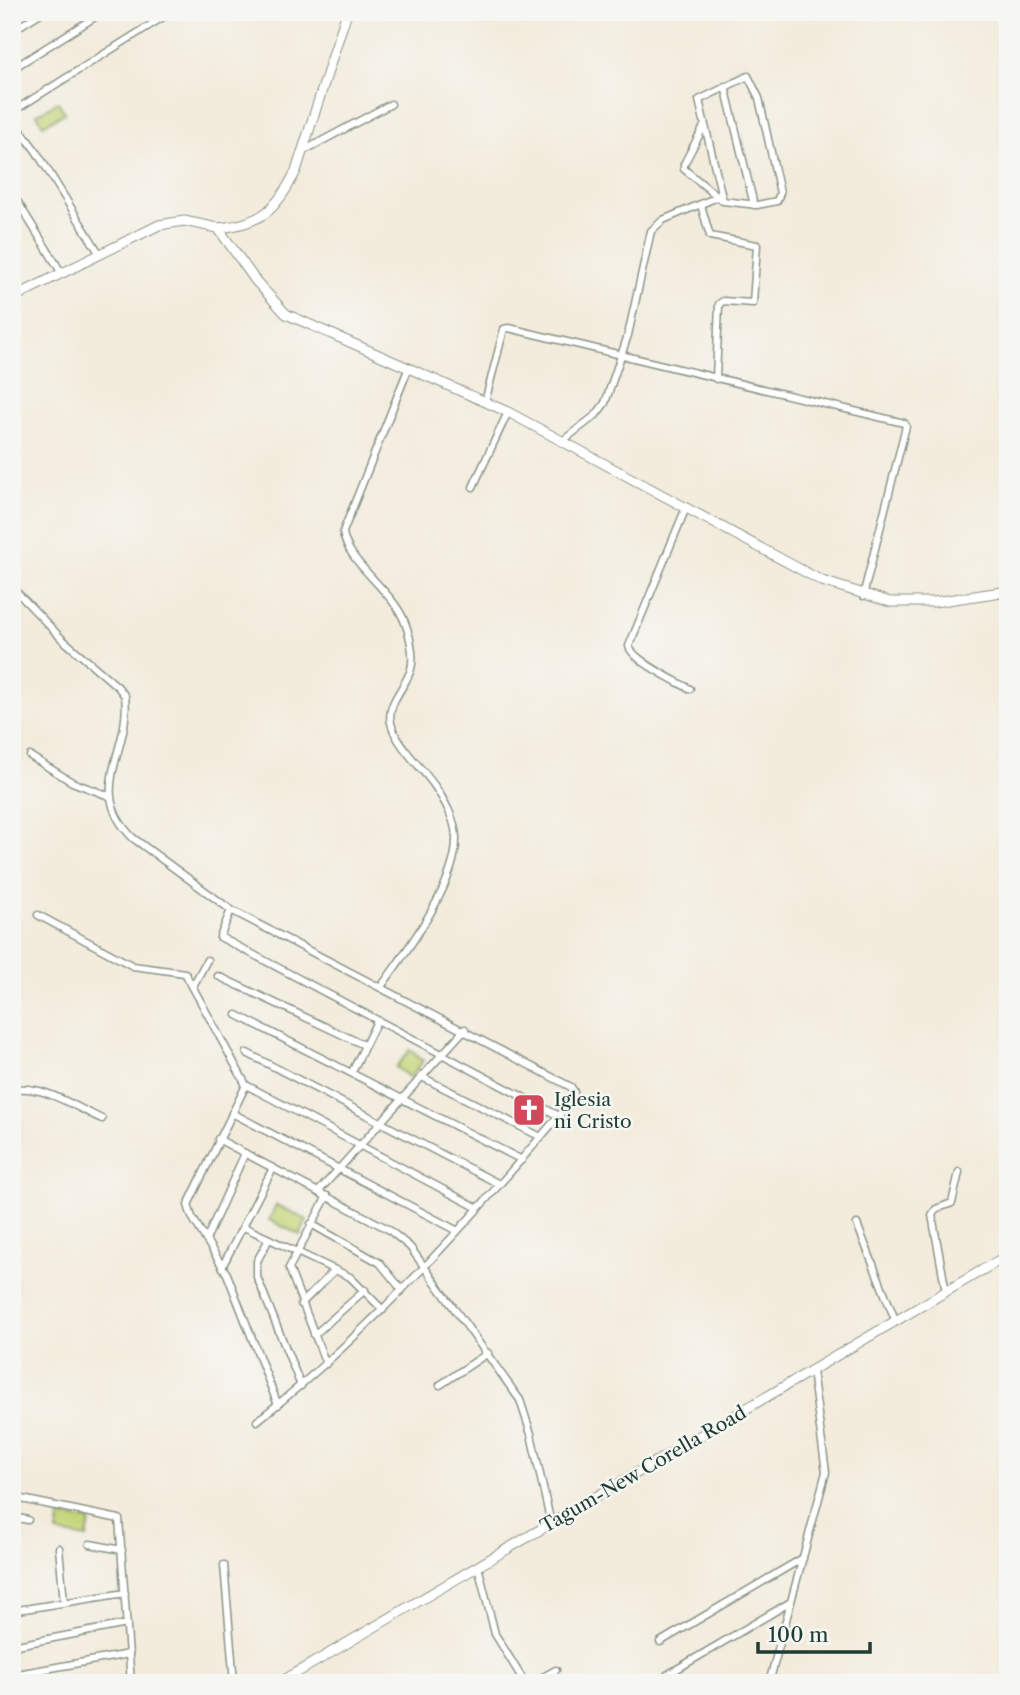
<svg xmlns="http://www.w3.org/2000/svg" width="1020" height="1695" viewBox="0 0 1020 1695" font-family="'Libre Caslon Text',serif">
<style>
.green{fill:#c3d476;stroke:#718855;stroke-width:2}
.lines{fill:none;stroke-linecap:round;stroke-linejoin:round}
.street-casing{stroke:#899488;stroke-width:9}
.secondary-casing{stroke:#899488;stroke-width:11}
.street{stroke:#fff;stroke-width:6}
.secondary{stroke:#fff;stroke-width:9}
.labels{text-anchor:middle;stroke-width:5;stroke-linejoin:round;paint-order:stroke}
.poi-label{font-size:19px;fill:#1f3d34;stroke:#f6f6f2;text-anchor:start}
.street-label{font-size:19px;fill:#1f3d34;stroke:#f6f6f2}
</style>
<rect width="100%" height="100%" fill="#f6f6f2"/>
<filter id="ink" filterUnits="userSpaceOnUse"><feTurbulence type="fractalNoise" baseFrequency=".0143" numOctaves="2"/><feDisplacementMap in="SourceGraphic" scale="14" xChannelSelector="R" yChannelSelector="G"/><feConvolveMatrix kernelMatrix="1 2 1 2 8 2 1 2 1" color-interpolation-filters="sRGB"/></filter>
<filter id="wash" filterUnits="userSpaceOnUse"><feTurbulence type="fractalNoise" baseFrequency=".00686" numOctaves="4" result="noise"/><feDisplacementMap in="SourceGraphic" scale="28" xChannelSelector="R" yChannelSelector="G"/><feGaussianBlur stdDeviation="1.57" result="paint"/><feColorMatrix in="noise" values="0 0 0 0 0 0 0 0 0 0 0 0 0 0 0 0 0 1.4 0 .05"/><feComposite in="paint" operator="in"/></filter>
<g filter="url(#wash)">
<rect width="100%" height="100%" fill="#f3ebdb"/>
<g class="green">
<path d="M 58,102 L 65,113 L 43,125 L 37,114 Z"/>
<path d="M 410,1050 L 423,1061 L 410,1078 L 396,1067 Z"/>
<path d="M 276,1205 L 307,1220 L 300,1235 L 269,1220 Z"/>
<path d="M 60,1516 L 90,1521 L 87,1538 L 57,1533 Z"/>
</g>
</g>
<g filter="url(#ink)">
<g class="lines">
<defs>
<g id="street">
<path d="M 12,31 L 42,12"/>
<path d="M 12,69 L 103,12"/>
<path d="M 725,86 L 754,205"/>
<path d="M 12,112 L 171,12"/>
<path d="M 12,119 L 36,151 L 99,253"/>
<path d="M 704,126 L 684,164 L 684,169 L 723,201 L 757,205 L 777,201 L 780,193 L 759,98 L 748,76 L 699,100 L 723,201"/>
<path d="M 303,151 L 391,104"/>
<path d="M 14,196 L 61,272"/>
<path d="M 701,205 L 710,236 L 757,245 L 753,303 L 723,301 L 719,304 L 716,379"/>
<path d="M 485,402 L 504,329 L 509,328 L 904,423 L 906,426 L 863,596"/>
<path d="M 561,442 L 596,415 L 605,403 L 628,335 L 651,231 L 663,220 L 715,198"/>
<path d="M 473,487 L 508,412"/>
<path d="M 685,510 L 629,646 C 632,660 676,681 690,689"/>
<path d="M 12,587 L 62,639 L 118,687 L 125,696 C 132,751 84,790 133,838 L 231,910 L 571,1087 L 574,1092 L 573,1099 C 476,1214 375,1328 257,1421"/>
<path d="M 30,756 L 72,782 L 109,796"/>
<path d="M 231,910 L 220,937 L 559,1116"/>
<path d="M 38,915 L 133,966 L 185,973 L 246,1085 L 478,1208"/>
<path d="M 218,976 L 364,1045"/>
<path d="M 193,986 L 207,960"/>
<path d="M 381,987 C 407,950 458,883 456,837 C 455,819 445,802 436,788 C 423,768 397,747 391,723 C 386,703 406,687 411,669 C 415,655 409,631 403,618 C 390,589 346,561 343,532 L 409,367"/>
<path d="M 237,1015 L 522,1160"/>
<path d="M 247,1053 L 499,1184"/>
<path d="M 352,1072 L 377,1021"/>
<path d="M 422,1077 L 541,1137"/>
<path d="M 246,1085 L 188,1205 L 192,1217 L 227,1274 L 278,1405"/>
<path d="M 12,1090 C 41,1083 77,1108 102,1119"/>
<path d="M 232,1113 L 456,1230"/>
<path d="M 218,1139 L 388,1229 L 410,1247 L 520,1400 L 531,1434 L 551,1524"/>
<path d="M 318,1192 L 465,1029"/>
<path d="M 311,1224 L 380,1263 L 402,1290"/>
<path d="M 857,1224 L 896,1322"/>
<path d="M 244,1227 L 350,1277 L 383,1310"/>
<path d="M 269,1239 L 257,1261 L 257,1277 L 301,1386"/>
<path d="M 206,1240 L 245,1153"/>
<path d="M 222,1267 L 273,1168"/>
<path d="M 946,1292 L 932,1215 L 936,1209 L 952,1203 L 959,1172"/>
<path d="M 301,1304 L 335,1270"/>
<path d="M 314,1335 L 365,1290"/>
<path d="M 326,1364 L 289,1268 L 327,1196"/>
<path d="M 440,1385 L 488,1353"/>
<path d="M 12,1497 L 119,1519 L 131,1683"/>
<path d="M 12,1517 L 28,1520"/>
<path d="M 90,1544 L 122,1550"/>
<path d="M 59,1548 L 64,1602"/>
<path d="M 224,1565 L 234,1683"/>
<path d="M 478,1566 L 495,1634 L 525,1683"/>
<path d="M 12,1611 L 125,1593"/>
<path d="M 660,1642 L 803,1558"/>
<path d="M 12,1646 L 127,1624"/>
<path d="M 12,1675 L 129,1654"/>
<path d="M 667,1675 L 789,1603"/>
<path d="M 532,1683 L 556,1670"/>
<path d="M 769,1683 L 826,1472 L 812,1371"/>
</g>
<g id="secondary">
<path d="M 218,228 C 262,224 277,209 296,171 L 347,12"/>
<path d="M 12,298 L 159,225 L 184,221 L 218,228 L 255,280 L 286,314 L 508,412 L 822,581 L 890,602 L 934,602 L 1008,591"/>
<path d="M 279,1683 L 1008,1255"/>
</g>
</defs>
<use href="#street" class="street-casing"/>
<use href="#secondary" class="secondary-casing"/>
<use href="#street" class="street"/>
<use href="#secondary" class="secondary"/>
</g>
</g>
<defs>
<symbol id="church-square" viewBox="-11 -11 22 22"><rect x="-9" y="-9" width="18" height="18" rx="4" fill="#d1495b" stroke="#f6f6f2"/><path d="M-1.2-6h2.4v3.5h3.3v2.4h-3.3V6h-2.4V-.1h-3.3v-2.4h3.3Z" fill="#fff"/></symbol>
</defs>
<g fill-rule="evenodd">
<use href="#church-square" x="510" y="1091" width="38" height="38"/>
</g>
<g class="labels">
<g class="poi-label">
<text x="554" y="1106">Iglesia<tspan x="554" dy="22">ni Cristo</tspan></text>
</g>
<g class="street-label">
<text transform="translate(643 1469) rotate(-30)" y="7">Tagum-New Corella Road</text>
</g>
</g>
<rect width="1020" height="1695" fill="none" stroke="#f6f6f2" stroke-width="42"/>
<path d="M758 1642v10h112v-10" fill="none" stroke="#1f3d34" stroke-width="3.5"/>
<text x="768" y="1642" font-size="21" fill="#1f3d34" stroke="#f6f6f2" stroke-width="5" paint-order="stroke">100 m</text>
</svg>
